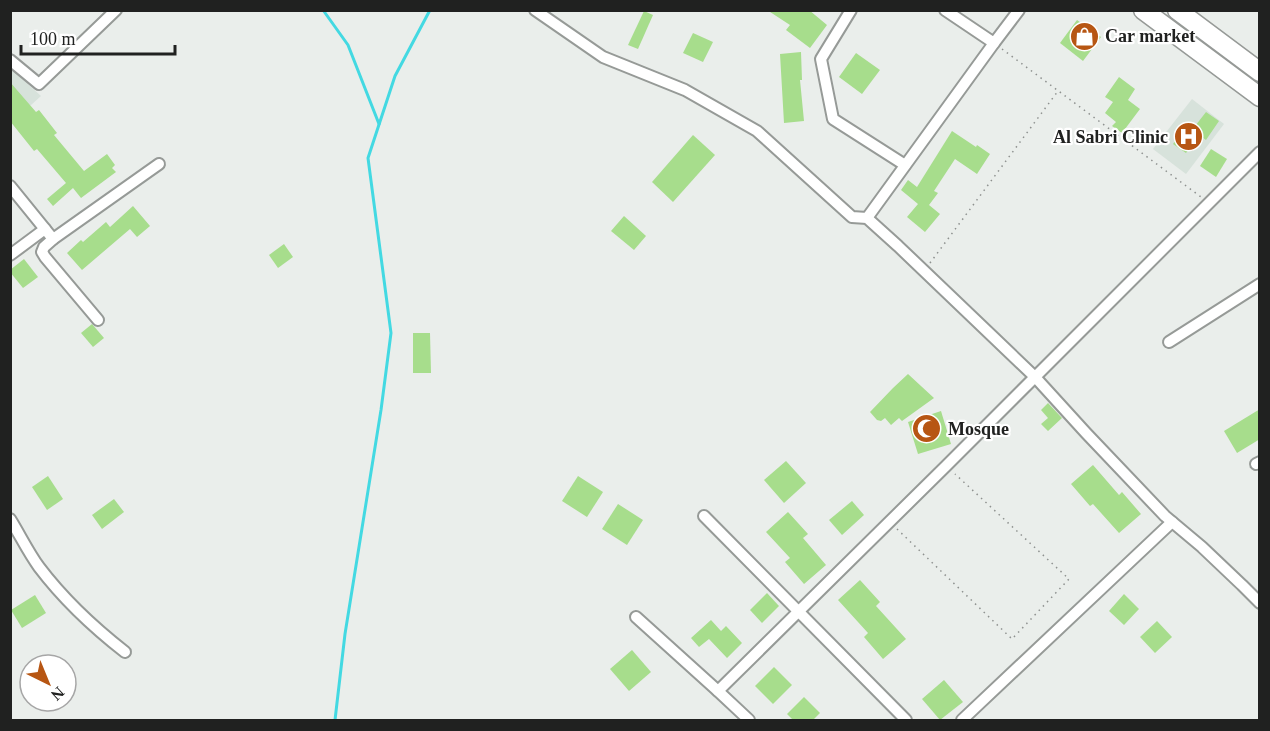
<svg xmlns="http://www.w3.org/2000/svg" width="1270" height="731" viewBox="0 0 1270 731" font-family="Georgia,serif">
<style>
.built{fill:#d7e2db}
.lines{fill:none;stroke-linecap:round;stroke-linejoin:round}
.stream{stroke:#43d9e2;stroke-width:3}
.building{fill:#a7dd8c}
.street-casing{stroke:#969a97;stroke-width:14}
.highway-casing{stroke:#969a97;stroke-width:21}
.path{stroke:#8e918f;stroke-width:1.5;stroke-dasharray:1.5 4.5;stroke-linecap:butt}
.street{stroke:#fff;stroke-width:10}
.highway{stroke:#fff;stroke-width:18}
.labels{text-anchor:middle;stroke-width:4.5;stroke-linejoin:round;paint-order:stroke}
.poi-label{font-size:18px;font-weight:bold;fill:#202120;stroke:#fff;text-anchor:start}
</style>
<rect width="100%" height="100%" fill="#eaeeeb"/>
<g class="built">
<path d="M 10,68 L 41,96 L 11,123 L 10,123 Z"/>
<path d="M 1192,99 L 1224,124 L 1186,174 L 1153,149 Z"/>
</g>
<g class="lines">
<g class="stream">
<path d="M 323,10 L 348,45 L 379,124"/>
<path d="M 335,720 L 345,634 L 381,410 L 391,333 L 368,158 L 395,76 L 430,10"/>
</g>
</g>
<g class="building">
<path d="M 767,10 L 809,10 L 827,25 L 810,48 L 786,30 L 790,25 Z"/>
<path d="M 644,11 L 653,15 L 638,49 L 628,45 Z"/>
<path d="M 1077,20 L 1101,37 L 1083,61 L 1060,43 Z"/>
<path d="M 693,33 L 713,42 L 703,62 L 683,53 Z"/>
<path d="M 801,52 L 802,80 L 800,80 L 804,121 L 784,123 L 780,54 Z"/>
<path d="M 856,53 L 880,70 L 862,94 L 839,77 Z"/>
<path d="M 1119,77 L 1135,89 L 1128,100 L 1140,109 L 1122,133 L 1112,126 L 1116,122 L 1105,113 L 1113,102 L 1105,97 Z"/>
<path d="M 10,82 L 36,112 L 39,110 L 57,133 L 54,135 L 84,171 L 107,154 L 115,165 L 112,168 L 116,172 L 81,198 L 73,188 L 53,206 L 47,199 L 66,183 L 37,149 L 34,151 L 10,121 Z"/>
<path d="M 1206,112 L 1219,121 L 1206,140 L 1199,135 L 1186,153 L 1173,144 L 1186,126 L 1192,130 Z"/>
<path d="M 952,131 L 976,147 L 977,145 L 990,154 L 977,174 L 955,159 L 934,191 L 938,193 L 929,205 L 940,214 L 925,232 L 907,217 L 918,204 L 901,190 L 908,180 L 917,187 Z"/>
<path d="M 693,135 L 715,155 L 673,202 L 652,182 Z"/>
<path d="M 1211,149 L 1227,159 L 1216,177 L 1200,166 Z"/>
<path d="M 133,206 L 150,226 L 137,237 L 130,229 L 82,270 L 67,253 L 81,240 L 83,242 L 106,222 L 110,227 Z"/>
<path d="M 624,216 L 646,236 L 634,250 L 611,231 Z"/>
<path d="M 284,244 L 293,257 L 278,268 L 269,255 Z"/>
<path d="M 24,259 L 38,277 L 23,288 L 10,272 L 10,270 Z"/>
<path d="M 92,324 L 104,338 L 93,347 L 81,333 Z"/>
<path d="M 413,333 L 430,333 L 431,373 L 413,373 Z"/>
<path d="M 908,374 L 934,398 L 902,421 L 899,418 L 891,425 L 885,418 L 881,421 L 877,420 L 870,412 L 893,388 Z"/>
<path d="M 1048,403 L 1062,418 L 1048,431 L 1041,424 L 1048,418 L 1041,410 Z"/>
<path d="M 1260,409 L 1260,439 L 1237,453 L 1224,431 Z"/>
<path d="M 941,411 L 951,444 L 918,454 L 908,422 Z"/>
<path d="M 786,461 L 806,483 L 784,503 L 764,480 Z"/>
<path d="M 1093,465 L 1119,495 L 1122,492 L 1141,514 L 1119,533 L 1093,504 L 1090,506 L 1071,484 Z"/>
<path d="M 48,476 L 63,499 L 47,510 L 32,487 Z"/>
<path d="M 578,476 L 603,492 L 587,517 L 562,501 Z"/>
<path d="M 114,499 L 124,512 L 102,529 L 92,515 Z"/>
<path d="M 852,501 L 864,515 L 842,535 L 829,520 Z"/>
<path d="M 618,504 L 643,520 L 627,545 L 602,529 Z"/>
<path d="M 788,512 L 808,534 L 803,538 L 826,565 L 804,584 L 785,562 L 790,558 L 766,532 Z"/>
<path d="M 860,580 L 880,602 L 876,606 L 906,639 L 883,659 L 864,637 L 868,633 L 838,600 Z"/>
<path d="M 767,593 L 779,606 L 762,623 L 750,610 Z"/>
<path d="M 1124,594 L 1139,609 L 1124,625 L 1109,611 Z"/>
<path d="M 35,595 L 46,613 L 22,628 L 11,610 Z"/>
<path d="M 711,620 L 721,631 L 726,626 L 742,643 L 727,658 L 709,639 L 699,647 L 691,638 Z"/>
<path d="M 1157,621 L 1172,637 L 1155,653 L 1140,637 Z"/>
<path d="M 632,650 L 651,672 L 629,691 L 610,669 Z"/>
<path d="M 774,667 L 792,685 L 773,704 L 755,686 Z"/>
<path d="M 944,680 L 963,702 L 940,720 L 922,699 Z"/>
<path d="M 804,697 L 820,713 L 813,720 L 793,720 L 787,714 Z"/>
</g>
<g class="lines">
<defs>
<g id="street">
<path d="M 535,10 L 603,57 L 685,90 L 757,131 L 852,217 L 867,218 L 898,246 L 1035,377 L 1086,433 L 1165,516 L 1202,547 L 1242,585 L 1260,603"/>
<path d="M 851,10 L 821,59 L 833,119 L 905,165"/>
<path d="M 945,10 L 994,43 L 1019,10"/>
<path d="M 10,60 L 39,84 L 116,10"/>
<path d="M 10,186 L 53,239 L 159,164"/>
<path d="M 867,218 L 994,43"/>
<path d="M 53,239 L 44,247 L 42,252 L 45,257 L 98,320"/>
<path d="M 10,255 L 45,229"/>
<path d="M 1169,342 L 1260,284"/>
<path d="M 1256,464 L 1260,462"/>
<path d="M 704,516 L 906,720"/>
<path d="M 10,519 C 20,535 28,552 39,567 C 64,600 93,627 125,652"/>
<path d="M 636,617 L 718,691 L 749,720"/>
<path d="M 718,691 L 946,466 L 1260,152"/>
<path d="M 962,720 L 1172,522"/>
</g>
<g id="highway">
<path d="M 1143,10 L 1260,97"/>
<path d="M 1177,10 L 1260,72"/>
</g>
</defs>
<use href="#street" class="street-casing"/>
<use href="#highway" class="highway-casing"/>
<g class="path">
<path d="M 1002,49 L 1201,197"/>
<path d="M 930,263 L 1058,91"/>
<path d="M 897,529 L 1012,639 L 1069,579 L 955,474"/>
</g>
<use href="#street" class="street"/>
<use href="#highway" class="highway"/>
</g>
<defs>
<symbol id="shop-disc" viewBox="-11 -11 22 22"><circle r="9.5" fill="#b75613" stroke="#fff"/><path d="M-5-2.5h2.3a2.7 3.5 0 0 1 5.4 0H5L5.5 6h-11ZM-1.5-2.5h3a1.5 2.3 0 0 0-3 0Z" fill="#fff"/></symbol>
<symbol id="hospital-disc" viewBox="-11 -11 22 22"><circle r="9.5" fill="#b75613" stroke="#fff"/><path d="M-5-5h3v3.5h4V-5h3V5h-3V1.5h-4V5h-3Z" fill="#fff"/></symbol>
<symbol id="mosque-disc" viewBox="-11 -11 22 22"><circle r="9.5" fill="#b75613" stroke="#fff"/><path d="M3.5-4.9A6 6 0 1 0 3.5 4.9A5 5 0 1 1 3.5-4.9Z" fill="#fff"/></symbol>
</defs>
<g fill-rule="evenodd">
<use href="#shop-disc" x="1068" y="20" width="33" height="33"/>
<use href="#hospital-disc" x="1172" y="120" width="33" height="33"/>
<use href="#mosque-disc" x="910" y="412" width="33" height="33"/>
</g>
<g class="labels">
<g class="poi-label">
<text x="1105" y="42">Car market</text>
<text x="1168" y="143" text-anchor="end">Al Sabri Clinic</text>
<text x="948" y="435">Mosque</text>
</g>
</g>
<rect width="1270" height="731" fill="none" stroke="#202120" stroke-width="24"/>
<g transform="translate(48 683) rotate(137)"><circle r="28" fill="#ffffff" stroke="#a6a6a6" stroke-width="1.5"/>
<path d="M0-4.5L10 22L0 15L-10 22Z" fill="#b75613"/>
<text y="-9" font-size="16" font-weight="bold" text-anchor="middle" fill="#202120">N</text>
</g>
<path d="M21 45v9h154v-9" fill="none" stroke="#202120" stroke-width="3"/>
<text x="30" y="45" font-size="18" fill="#202120" stroke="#ffffff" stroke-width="4.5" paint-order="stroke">100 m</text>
</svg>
